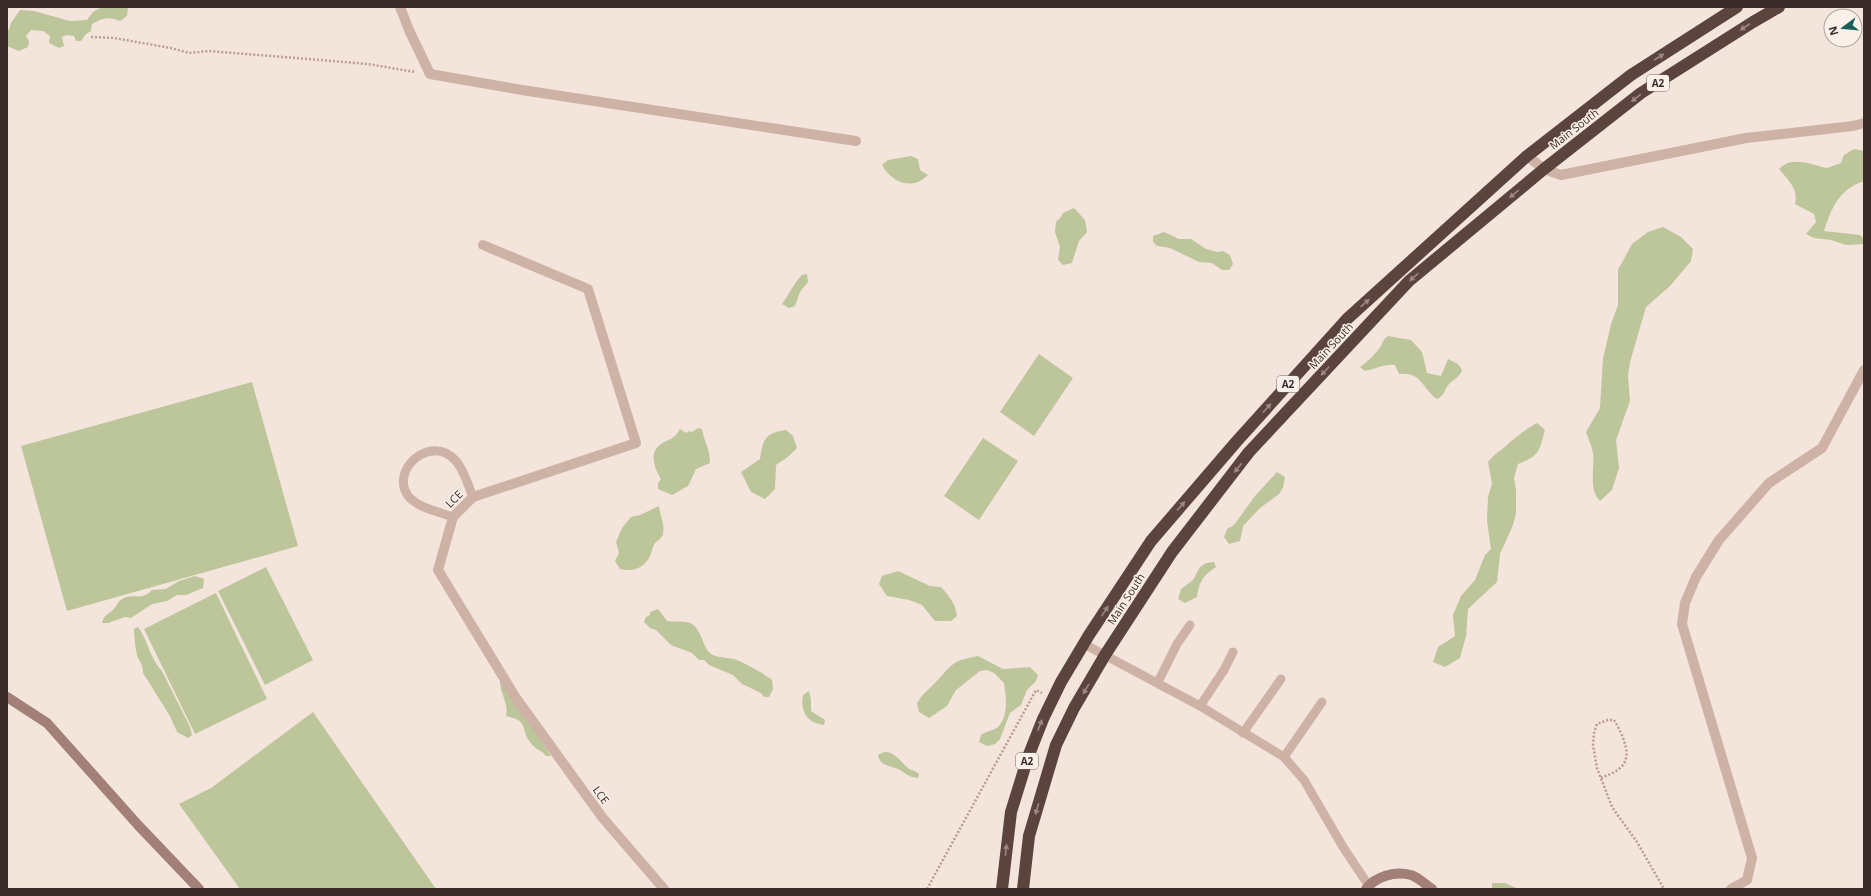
<svg xmlns="http://www.w3.org/2000/svg" width="1871" height="896" viewBox="0 0 1871 896" font-family="'Open Sans',sans-serif">
<style>
.green{fill:#bdc59a}
.lines{fill:none;stroke-linecap:round;stroke-linejoin:round}
.path{stroke:#ba9c90;stroke-width:2.5;stroke-dasharray:2 2;stroke-linecap:butt}
.lane{stroke:#ceb2a6;stroke-width:9}
.street{stroke:#ceb2a6;stroke-width:10}
.secondary{stroke:#a28077;stroke-width:10}
.highway{stroke:#5b433e;stroke-width:12}
.oneway{fill:#9b8882}
.labels{text-anchor:middle;stroke-width:3;stroke-linejoin:round;paint-order:stroke}
.shield{fill:#fbf0e9;stroke:#736662;stroke-width:1}
.shield-label{font-size:10px;font-weight:bold;fill:#392b28}
.street-label{font-size:11px;fill:#392b28;stroke:#fbf0e9}
</style>
<rect width="100%" height="100%" fill="#f4e5dc"/>
<g class="green">
<path d="M 102,7 L 128,7 L 127,16 L 120,21 C 109,16 102,18 92,24 L 91,31 L 86,34 L 81,41 L 76,41 L 74,36 L 67,35 L 62,37 L 64,46 L 59,48 L 49,43 L 50,36 L 43,31 L 31,30 L 26,36 L 29,41 L 28,47 L 19,51 L 7,46 L 7,30 L 9,30 L 11,23 L 20,10 L 34,11 L 70,21 L 87,20 L 93,12 Z"/>
<path d="M 1854,149 L 1864,151 L 1864,181 C 1839,189 1831,209 1824,231 L 1860,235 L 1864,239 L 1864,244 L 1846,245 L 1831,240 L 1814,238 L 1806,234 L 1816,222 L 1814,214 L 1795,204 C 1799,189 1788,180 1779,169 C 1793,155 1812,165 1827,168 L 1841,163 L 1844,155 Z"/>
<path d="M 911,156 L 918,159 L 920,170 L 928,175 C 913,191 892,183 882,165 L 888,160 Z"/>
<path d="M 1074,208 L 1085,220 L 1087,232 L 1079,241 L 1072,263 L 1063,265 L 1058,260 L 1060,247 L 1055,232 L 1056,222 L 1061,217 L 1063,213 Z"/>
<path d="M 1663,227 L 1681,237 L 1693,249 L 1691,261 L 1670,286 L 1646,307 L 1630,362 L 1628,376 L 1630,401 L 1616,440 L 1619,468 L 1612,490 L 1600,501 C 1588,489 1595,468 1593,453 C 1592,446 1588,439 1586,432 L 1600,408 L 1603,359 L 1611,324 L 1618,305 L 1618,270 L 1632,244 L 1648,232 Z"/>
<path d="M 1164,232 L 1179,239 L 1191,239 L 1206,249 L 1217,252 L 1223,251 L 1230,255 L 1233,264 L 1229,270 L 1222,270 L 1212,263 L 1199,262 L 1170,248 L 1157,246 L 1153,242 L 1153,236 Z"/>
<path d="M 807,274 L 808,282 L 800,292 L 795,306 L 789,308 L 782,304 C 789,294 794,283 802,275 Z"/>
<path d="M 1388,336 L 1411,340 L 1422,352 L 1427,373 L 1441,376 L 1448,359 L 1458,364 L 1462,370 C 1460,377 1454,379 1449,384 C 1444,390 1445,395 1437,399 C 1421,388 1423,372 1399,374 L 1395,365 C 1383,364 1376,369 1365,371 L 1360,367 C 1367,362 1376,354 1381,346 C 1383,342 1383,339 1388,336 Z"/>
<path d="M 1039,354 L 1073,378 L 1034,436 L 1000,412 Z"/>
<path d="M 252,382 L 298,546 L 67,611 L 21,446 Z"/>
<path d="M 1537,423 L 1545,430 C 1539,451 1540,456 1518,464 L 1514,478 L 1516,490 L 1516,513 L 1513,525 L 1500,554 L 1497,582 L 1468,609 L 1466,636 L 1460,658 L 1445,667 L 1433,662 L 1438,647 L 1455,636 L 1453,615 L 1461,596 L 1475,580 L 1485,555 L 1491,549 L 1487,521 L 1488,497 L 1492,484 L 1488,462 C 1496,452 1501,451 1509,443 C 1519,435 1526,429 1537,423 Z"/>
<path d="M 698,428 L 702,429 C 704,442 710,448 710,463 L 696,469 L 688,486 L 672,495 L 658,489 L 658,483 L 661,479 C 655,469 648,453 661,444 C 669,439 675,439 680,429 L 686,433 L 689,431 L 692,432 Z"/>
<path d="M 786,430 L 793,436 L 797,448 L 789,456 L 776,465 L 775,489 L 765,499 L 751,492 L 741,472 L 760,459 C 763,439 765,433 786,430 Z"/>
<path d="M 983,438 L 1018,461 L 979,520 L 944,496 Z"/>
<path d="M 1277,472 L 1285,477 L 1283,488 L 1279,494 L 1260,508 L 1243,526 L 1240,541 L 1229,544 L 1224,537 L 1227,529 L 1234,525 L 1255,496 Z"/>
<path d="M 659,506 C 660,516 665,524 663,534 C 662,538 658,540 655,543 C 652,547 652,553 649,558 C 642,569 632,572 620,569 L 615,561 L 619,553 L 616,542 L 622,528 L 631,517 L 640,515 Z"/>
<path d="M 1214,562 L 1216,567 C 1202,577 1200,580 1197,597 L 1185,603 L 1178,599 L 1181,589 L 1193,580 L 1200,567 L 1206,563 Z"/>
<path d="M 266,567 L 313,660 L 265,685 L 218,591 Z"/>
<path d="M 898,571 L 930,586 L 941,587 C 949,596 956,604 957,616 L 951,621 L 935,621 L 922,605 L 909,600 L 887,596 L 879,584 L 882,576 Z"/>
<path d="M 195,576 L 204,579 L 203,588 L 186,595 L 177,595 L 167,601 L 152,604 L 131,618 L 125,617 L 108,623 L 102,623 C 104,615 108,614 114,609 C 117,606 118,601 122,599 C 134,592 141,602 152,590 L 166,589 L 179,581 Z"/>
<path d="M 216,593 L 267,699 L 195,734 L 144,629 Z"/>
<path d="M 658,609 L 667,621 C 674,622 679,621 686,622 C 702,624 701,646 711,654 C 715,657 728,658 734,659 C 743,662 765,674 772,680 L 773,689 L 769,697 L 764,697 L 761,693 L 742,684 L 733,675 L 709,665 L 704,660 L 699,660 L 692,653 L 671,645 L 656,630 L 650,628 L 644,622 L 646,617 L 650,615 L 650,612 Z"/>
<path d="M 138,627 C 148,640 150,659 162,671 L 190,727 L 192,735 L 188,738 L 177,732 L 170,716 L 143,673 C 143,665 141,664 138,658 C 136,654 134,634 134,629 Z"/>
<path d="M 978,656 L 1003,669 L 1030,667 L 1038,675 L 1036,681 L 1027,690 L 1021,705 L 1010,713 L 1000,739 L 995,744 L 987,746 L 979,742 L 981,735 C 986,731 993,731 998,727 C 1009,716 1006,696 1004,683 L 994,673 L 987,670 L 980,671 L 956,690 L 947,706 L 929,718 L 919,712 L 917,704 C 921,695 926,692 933,685 C 952,666 949,661 978,656 Z"/>
<path d="M 500,681 L 504,682 L 551,756 L 546,756 C 542,750 534,749 530,742 C 520,729 530,721 506,716 C 509,703 500,694 500,681 Z"/>
<path d="M 809,691 L 811,700 L 811,711 L 825,720 L 824,725 C 807,723 800,711 803,695 Z"/>
<path d="M 313,712 L 436,889 L 240,889 L 179,804 L 211,788 Z"/>
<path d="M 884,752 C 894,751 901,762 908,768 C 912,771 915,770 919,774 L 918,778 C 907,777 906,773 898,769 C 890,766 879,765 878,755 Z"/>
<path d="M 1492,883 L 1505,883 L 1518,889 L 1492,889 Z"/>
</g>
<g class="lines">
<g class="path">
<path d="M 91,37 L 114,38 L 171,48 L 189,53 L 209,51 L 296,58 L 368,64 L 415,72"/>
<path d="M 1601,778 C 1608,775 1617,772 1622,766 C 1633,755 1621,731 1614,720 L 1608,720 L 1597,724 L 1594,733 L 1593,745 L 1597,768 L 1612,807 L 1637,842 L 1664,889"/>
<path d="M 927,889 L 1036,690 L 1042,693"/>
</g>
<g class="lane">
<path d="M 453,517 C 439,512 419,508 409,497 C 388,471 431,432 456,461 C 464,470 468,485 473,497"/>
<path d="M 1084,644 L 1200,706 L 1284,757 L 1304,780 L 1343,847 L 1369,886"/>
<path d="M 1158,682 L 1177,644 L 1190,625"/>
<path d="M 1200,706 L 1224,670 L 1233,652"/>
<path d="M 1243,733 L 1281,679"/>
<path d="M 1284,757 L 1322,702"/>
</g>
<g class="street">
<path d="M 400,7 L 409,30 L 430,74 L 522,90 L 856,141"/>
<path d="M 1527,156 L 1544,169 L 1561,175 L 1746,138 L 1853,126 L 1864,123"/>
<path d="M 483,245 L 588,289 L 636,443 L 473,497 L 453,517 L 438,570 L 516,698 L 602,817 L 664,889"/>
<path d="M 1731,889 L 1747,880 L 1752,858 L 1682,624 L 1685,603 L 1696,577 L 1719,540 L 1769,483 L 1822,448 L 1864,370"/>
</g>
<g class="secondary">
<path d="M 7,697 L 47,723 L 138,825 L 199,889"/>
<path d="M 1366,889 C 1376,876 1395,871 1411,875 C 1418,877 1426,885 1432,889"/>
</g>
<g class="highway">
<path d="M 1002,889 L 1011,812 L 1028,757 L 1043,719 L 1061,682 L 1089,635 L 1151,541 L 1237,441 L 1347,319 L 1527,156 L 1631,75 L 1737,7"/>
<path d="M 1023,889 L 1029,836 L 1056,745 L 1074,708 L 1105,655 L 1172,552 L 1249,452 L 1409,281 L 1544,169 L 1641,93 L 1753,22 L 1779,7"/>
</g>
</g>
<defs><path id="oneway-solid" d="M-6-.8H1V-3.2L6.5 0L1 3.2V.8H-6Z"/></defs>
<g class="oneway">
<use href="#oneway-solid" transform="translate(1745 27) rotate(147)"/>
<use href="#oneway-solid" transform="translate(1659 57) rotate(-33)"/>
<use href="#oneway-solid" transform="translate(1636 98) rotate(142)"/>
<use href="#oneway-solid" transform="translate(1514 194) rotate(140)"/>
<use href="#oneway-solid" transform="translate(1414 277) rotate(140)"/>
<use href="#oneway-solid" transform="translate(1365 303) rotate(-42)"/>
<use href="#oneway-solid" transform="translate(1325 371) rotate(133)"/>
<use href="#oneway-solid" transform="translate(1267 408) rotate(-48)"/>
<use href="#oneway-solid" transform="translate(1238 468) rotate(128)"/>
<use href="#oneway-solid" transform="translate(1181 506) rotate(-49)"/>
<use href="#oneway-solid" transform="translate(1105 611) rotate(-57)"/>
<use href="#oneway-solid" transform="translate(1086 689) rotate(120)"/>
<use href="#oneway-solid" transform="translate(1040 725) rotate(-69)"/>
<use href="#oneway-solid" transform="translate(1037 809) rotate(107)"/>
<use href="#oneway-solid" transform="translate(1006 850) rotate(-83)"/>
</g>
<g class="labels">
<g class="shield">
<rect x="1647" y="75" width="22" height="16" rx="3"/>
<rect x="1277" y="376" width="22" height="16" rx="3"/>
<rect x="1016" y="753" width="22" height="16" rx="3"/>
</g>
<g class="shield-label">
<text x="1658" y="87">A2</text>
<text x="1288" y="388">A2</text>
<text x="1027" y="765">A2</text>
</g>
<g class="street-label">
<text transform="translate(1574 129) rotate(-38)" y="4">Main South</text>
<text transform="translate(1331 346) rotate(-47)" y="4">Main South</text>
<text transform="translate(454 499) rotate(-46)" y="4">LCE</text>
<text transform="translate(1126 599) rotate(-57)" y="4">Main South</text>
<text transform="translate(601 795) rotate(54)" y="4">LCE</text>
</g>
</g>
<rect width="1871" height="896" fill="none" stroke="#392b28" stroke-width="16"/>
<g transform="translate(1843 28) rotate(254)"><circle r="19" fill="#fbf0e9" stroke="#ada19c"/>
<path d="M0-3L7 15L0 10L-7 15Z" fill="#195f59"/>
<text y="-6" font-size="11" font-weight="bold" text-anchor="middle" fill="#392b28">N</text>
</g>
</svg>
